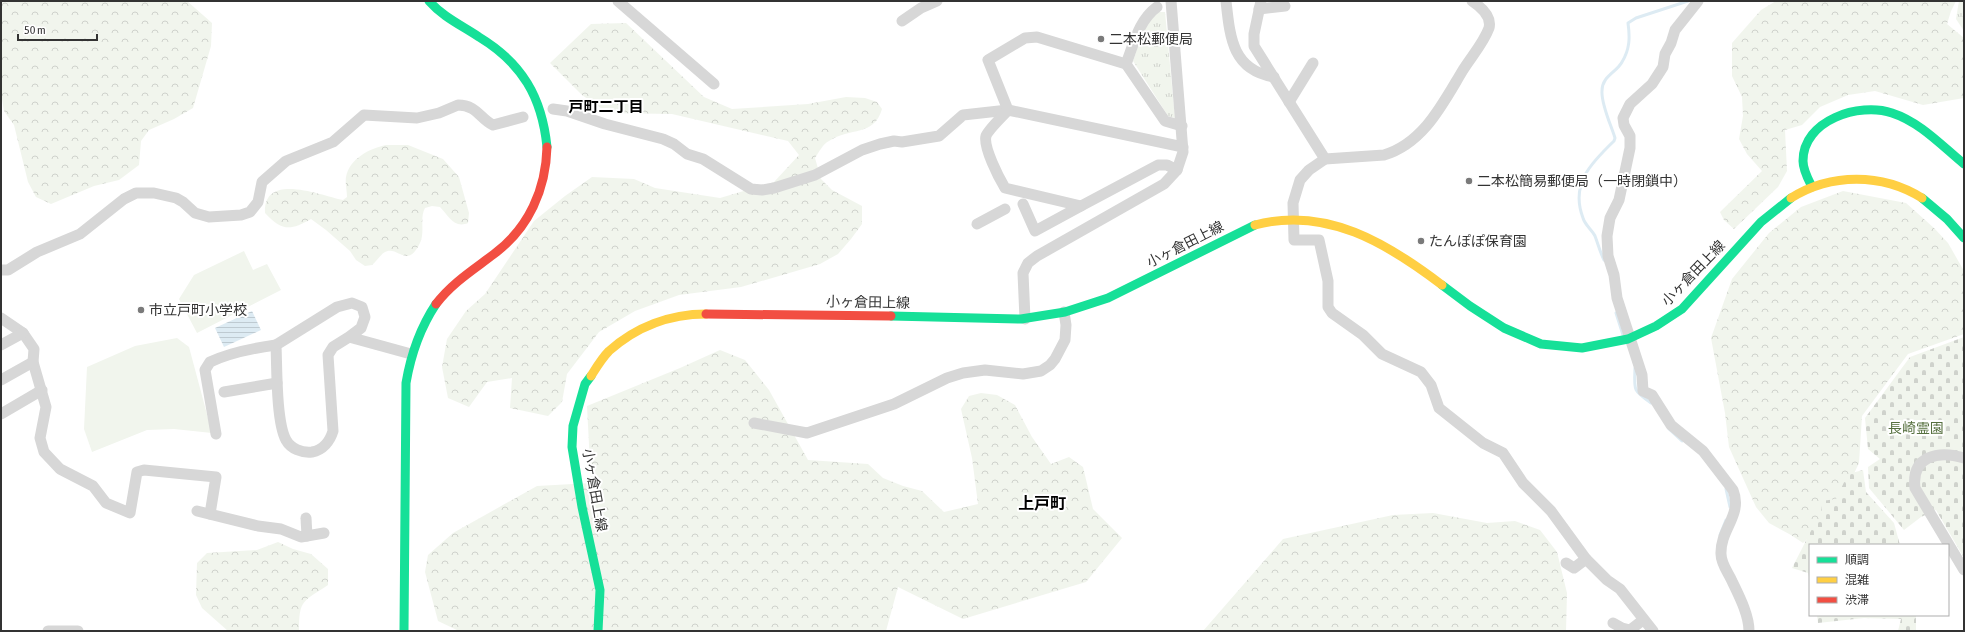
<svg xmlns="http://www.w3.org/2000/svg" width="1965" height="632" viewBox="0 0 1965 632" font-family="'Asap Condensed','Noto Sans JP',sans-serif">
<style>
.grass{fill:url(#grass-tufts)}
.forest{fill:url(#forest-crowns)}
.cemetery{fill:url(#cemetery-stones)}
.pitch{fill:#f1f5ed}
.water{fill:url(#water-rules)}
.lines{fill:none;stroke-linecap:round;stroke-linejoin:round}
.stream{stroke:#ddebf3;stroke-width:3}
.street{stroke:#d7d7d7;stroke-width:11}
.fast{stroke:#16e098;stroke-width:9}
.slow{stroke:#ffcf43;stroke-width:9}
.jam{stroke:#f24e42;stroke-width:9}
.poi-dot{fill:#7a7a7a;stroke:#fff;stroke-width:1.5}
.labels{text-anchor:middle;stroke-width:4;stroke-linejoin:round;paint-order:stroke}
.poi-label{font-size:14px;fill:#333;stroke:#fff;text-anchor:start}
.street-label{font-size:14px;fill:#333;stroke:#fff}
.park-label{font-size:14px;fill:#56703f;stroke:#fff}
.neighbourhood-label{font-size:15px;font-weight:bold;fill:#000;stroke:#fff}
.quarter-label{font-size:16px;font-weight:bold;fill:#000;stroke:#fff}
</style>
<defs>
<pattern id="grass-tufts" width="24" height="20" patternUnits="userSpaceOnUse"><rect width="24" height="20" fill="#f1f5ed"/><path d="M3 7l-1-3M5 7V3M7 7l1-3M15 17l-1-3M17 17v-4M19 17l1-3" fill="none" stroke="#cfd2cc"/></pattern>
<pattern id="forest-crowns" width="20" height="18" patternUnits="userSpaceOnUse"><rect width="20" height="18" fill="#f1f5ed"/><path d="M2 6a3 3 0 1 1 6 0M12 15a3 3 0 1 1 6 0" fill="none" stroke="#cfd2cc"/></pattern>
<pattern id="cemetery-stones" width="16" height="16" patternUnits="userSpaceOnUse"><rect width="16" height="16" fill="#f1f5ed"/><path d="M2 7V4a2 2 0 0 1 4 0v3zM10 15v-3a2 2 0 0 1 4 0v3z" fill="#cfd2cc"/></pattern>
<pattern id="water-rules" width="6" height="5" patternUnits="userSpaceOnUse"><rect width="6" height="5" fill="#ddebf3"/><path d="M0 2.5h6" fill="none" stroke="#becad1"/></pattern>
</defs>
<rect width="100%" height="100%" fill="#fff"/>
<g class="grass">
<path d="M 1959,1 L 1964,1 L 1964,31 L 1956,19 Z"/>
<path d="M 1159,12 L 1165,12 L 1175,118 L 1168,116 L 1133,61 L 1146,23 Z"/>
</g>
<g class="forest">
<path d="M 2,1 L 187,1 L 212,23 L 211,46 L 193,108 L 174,119 L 149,130 L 141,141 L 139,165 L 119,180 L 94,186 L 51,204 L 36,197 L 28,182 L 14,125 L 4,111 L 1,93 Z"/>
<path d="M 1776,1 L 1956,1 L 1951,11 L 1947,24 L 1964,38 L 1964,98 L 1923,105 L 1875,91 L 1848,95 L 1820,107 L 1802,125 L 1785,130 L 1787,171 L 1778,187 L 1734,229 L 1724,220 L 1720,212 L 1762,171 L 1747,154 L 1739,139 L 1743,116 L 1742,97 L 1732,76 L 1732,43 L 1761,10 Z"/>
<path d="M 626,23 L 704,97 L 732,109 L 808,104 L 846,97 L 865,98 L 877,102 L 882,109 C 874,137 850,127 829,141 C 823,144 819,152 815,158 L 821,179 L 832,190 L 862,206 L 862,224 L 851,239 L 838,254 L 820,264 L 741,287 L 679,295 L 635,311 L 599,332 L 567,374 L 562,402 L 548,416 L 510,408 L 512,378 L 487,382 L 469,407 L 448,398 L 442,367 L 447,339 L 466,311 L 485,294 L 534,221 L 565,196 L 592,177 L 634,179 L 655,188 L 720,198 L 774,182 L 799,155 L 788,141 L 672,114 L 608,113 L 582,95 L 550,63 L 591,24 Z"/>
<path d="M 386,145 L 408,145 L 443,159 L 459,177 L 469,213 L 468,223 C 454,229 448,215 440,207 L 432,206 L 425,208 C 419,219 426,233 419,245 C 406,269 398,245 385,252 C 381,254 376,262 372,265 L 365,266 L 356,260 L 350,251 L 326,230 L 311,219 C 290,231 282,231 265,213 C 263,171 322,196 343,200 L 347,197 C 347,191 345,183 346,177 C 350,158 369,149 386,145 Z"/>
<path d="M 1843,191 L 1906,203 L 1934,228 L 1948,243 L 1964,271 L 1964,334 L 1908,354 L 1862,416 L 1859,463 L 1835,514 L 1803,543 L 1791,535 L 1769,523 L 1756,507 L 1729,447 L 1725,413 L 1711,338 L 1732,279 L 1769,233 L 1801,207 Z"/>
<path d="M 720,350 L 745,360 L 769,390 L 808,460 L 868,464 L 883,478 L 903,486 L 922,491 L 944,512 L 978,504 L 972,458 L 961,409 L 969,396 L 981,393 L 997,395 L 1015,405 L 1032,437 L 1051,464 L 1069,457 L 1083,467 L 1093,509 L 1122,538 L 1086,582 L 963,619 L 898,587 L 886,631 L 459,631 L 438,621 L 425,572 L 428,555 L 453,533 L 537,486 L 591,483 L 587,406 L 680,368 Z"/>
<path d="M 1433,513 L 1487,523 L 1515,521 L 1540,530 L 1557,552 L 1567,593 L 1566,631 L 1203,631 L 1283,539 L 1393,515 Z"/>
<path d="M 278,542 L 293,549 L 311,554 L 328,569 L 328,585 C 303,602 299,599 299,631 L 228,631 L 202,608 L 196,595 L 197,563 L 207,553 L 257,550 Z"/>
</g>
<g class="cemetery">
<path d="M 1964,337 L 1964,558 L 1936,510 L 1921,517 L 1904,530 L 1869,488 L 1868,467 L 1880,459 L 1868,449 L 1865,418 L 1910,357 Z"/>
<path d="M 1863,470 L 1866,492 L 1894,523 L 1900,545 L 1810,545 L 1810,581 L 1808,573 L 1792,568 L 1813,527 L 1821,519 L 1822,501 L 1836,499 L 1848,474 Z"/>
<path d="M 1817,615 L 1916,615 L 1916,631 L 1898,631 L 1901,619 L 1864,618 L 1818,623 Z"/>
</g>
<g class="pitch">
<path d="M 244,251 L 253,270 L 267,264 L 281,290 L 197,333 L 179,299 L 194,275 Z"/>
<path d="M 177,338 L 189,347 L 212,433 L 174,429 L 147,430 L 92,452 L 84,429 L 87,367 L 135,346 Z"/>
</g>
<path class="water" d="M 252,311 L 261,330 L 224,347 L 215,328 Z"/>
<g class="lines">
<g class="stream">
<path d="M 1604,260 C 1600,252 1598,244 1595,236 C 1592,230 1585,225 1583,218 C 1570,184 1591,163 1614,141 L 1615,138 C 1611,125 1601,104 1602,91 C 1602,76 1616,73 1622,62 C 1630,49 1630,37 1628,23 L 1636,18 L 1688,1"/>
<path d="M 1616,313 L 1623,335"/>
<path d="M 1635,368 C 1634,391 1633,390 1651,403"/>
<path d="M 1669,429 L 1682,441"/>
<path d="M 1726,489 L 1730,507"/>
<path d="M 1720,535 L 1726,520"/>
</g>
<g class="street">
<path d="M 618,1 L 714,84"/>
<path d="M 1226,1 C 1230,37 1232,70 1274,77"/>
<path d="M 1261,1 L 1254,34 L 1254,46 L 1325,159"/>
<path d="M 1472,1 C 1481,7 1492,16 1489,28 C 1484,42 1472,56 1463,70 C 1443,103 1424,143 1384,155 L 1325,159 L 1309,170 L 1300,180 L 1293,203 L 1294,240 L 1319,240 L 1328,281 L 1328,307 L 1332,313 L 1363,335 L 1382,354 L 1421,372 L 1431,385 L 1439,408 L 1483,443 L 1503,453 L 1523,483 L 1551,511 L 1586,559 L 1607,580 L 1620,589 L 1653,631"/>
<path d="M 1698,1 L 1675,30 L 1671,43 L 1665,54 L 1663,67 L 1652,84 L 1630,104 L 1623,118 L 1624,125 L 1630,136 L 1630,148 L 1619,200 L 1610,218 L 1607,236 L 1608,256 L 1614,275 L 1617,298 L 1642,375 L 1643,391 L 1652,395 L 1671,425 L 1703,451 L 1733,490 C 1743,515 1720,529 1721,554 C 1721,563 1727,571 1731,579 C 1738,594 1749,614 1749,631"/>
<path d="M 1259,9 L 1285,6"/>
<path d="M 902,21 L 921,8 L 937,1"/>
<path d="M 1126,64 C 1134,43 1139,20 1157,7"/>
<path d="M 1289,102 L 1313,63"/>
<path d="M 553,109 L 567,111 L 605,124 L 663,139 L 674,144 L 687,154 L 703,159 L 751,189 L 762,190 L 774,188 L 815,175 L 862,150 L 880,144 L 894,141 L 902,142 L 939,136 L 963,115 L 1008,110 L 1183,147"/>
<path d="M 1008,110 L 988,60 L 1025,38 L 1037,37 L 1126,64 L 1165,121 L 1182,126"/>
<path d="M 1008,110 C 1003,116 988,130 986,136 C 983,147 999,178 1005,188 L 1081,206 L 1158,165 L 1167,165 L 1177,170"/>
<path d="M 1023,204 L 1035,231 L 1081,206"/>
<path d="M 977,224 L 1005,209"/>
<path d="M 1,270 L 8,270 L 37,252 L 80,234 L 124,199 L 136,193 L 154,193 L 176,198 L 183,202 L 195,213 L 209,217 L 241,215 L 250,212 L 258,202 L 262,182 L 286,161 L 333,142 L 364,115 L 417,118 L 439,113 L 458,105 C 477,105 480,119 493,125 L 523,117"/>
<path d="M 1,318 L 23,333 L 34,349 L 33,362 L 46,407 L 40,438 L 44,452 L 60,469 L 93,486 L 106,503 L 130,513 L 137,472 L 144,470 L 216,477 L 210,514"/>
<path d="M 1025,319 L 1023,273 L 1028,263 L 1037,256 L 1164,184 L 1177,170 L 1183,152 L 1171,1"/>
<path d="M 349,337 L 333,347 L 328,355 L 333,431 C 330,441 323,450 312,452 C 302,453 291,449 286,440 C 276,422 277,366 276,345 L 337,307 L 352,303 L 362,307 L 365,317 L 361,328 L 349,337 L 411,354"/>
<path d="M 1,345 L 23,333"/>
<path d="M 1,380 L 33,362"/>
<path d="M 224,392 L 277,383"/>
<path d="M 1,414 L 42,390"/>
<path d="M 754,423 L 807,433 L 894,404 L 947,378 L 963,373 L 985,370 L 1023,374 L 1041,371 L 1050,365 L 1055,359 L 1065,340 L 1066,325 L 1064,312"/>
<path d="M 216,434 L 205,370 L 210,362 C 231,352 254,348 276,345"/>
<path d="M 1964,458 C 1938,450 1911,456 1915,488 L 1964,570"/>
<path d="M 197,511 L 258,526 L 281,529 L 301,537 L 324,533"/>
<path d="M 306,518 L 307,536"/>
<path d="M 1566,563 L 1574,568 L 1586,559"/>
<path d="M 1613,623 L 1622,628 L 1630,630 L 1643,620"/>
<path d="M 48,631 L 78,631"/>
</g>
<g class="fast">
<path d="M 429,1 C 443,17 461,25 479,37 C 522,63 542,97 547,147"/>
<path d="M 1812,187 C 1808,179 1803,170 1803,161 C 1803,120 1859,102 1892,113 C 1920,122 1942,146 1964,164"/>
<path d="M 1922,198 L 1947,219 L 1964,238"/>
<path d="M 1442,285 L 1470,306 L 1504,328 L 1541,344 L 1582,348 L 1628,339 L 1656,326 L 1682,309 L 1761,222 L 1791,198"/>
<path d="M 891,316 L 1021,319 L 1065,312 L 1108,298 L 1255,225"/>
<path d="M 591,376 L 585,384 L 573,426 L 572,447 L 582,507 L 600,590 L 598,631"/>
<path d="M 404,631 L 406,383 C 411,354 420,328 436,304"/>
</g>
<g class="slow">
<path d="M 1791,198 C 1831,173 1882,173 1922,198"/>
<path d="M 1255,225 C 1326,206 1387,243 1442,285"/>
<path d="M 591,376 C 596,368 602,358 609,351 C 636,327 670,314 706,314"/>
</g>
<g class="jam">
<path d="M 436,304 C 452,283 473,270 494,254 C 529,228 546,189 547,147"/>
<path d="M 706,314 L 891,316"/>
</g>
</g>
<g class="poi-dot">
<circle cx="1101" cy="39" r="4"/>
<circle cx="1469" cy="181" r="4"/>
<circle cx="1421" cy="241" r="4"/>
<circle cx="141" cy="310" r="4"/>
</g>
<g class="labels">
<g class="poi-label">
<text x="1109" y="44">二本松郵便局</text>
<text x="1477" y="186">二本松簡易郵便局（一時閉鎖中）</text>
<text x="1429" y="246">たんぽぽ保育園</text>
<text x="149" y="315">市立戸町小学校</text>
</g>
<g class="street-label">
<text transform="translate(1185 244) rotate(-27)" y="5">小ヶ倉田上線</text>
<text transform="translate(1693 273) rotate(-46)" y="5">小ヶ倉田上線</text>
<text transform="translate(868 302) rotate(1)" y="5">小ヶ倉田上線</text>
<text transform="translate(595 490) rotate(80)" y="5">小ヶ倉田上線</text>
</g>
<g class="park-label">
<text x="1916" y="433">長崎霊園</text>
</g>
<g class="neighbourhood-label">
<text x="606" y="112">戸町二丁目</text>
</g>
<g class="quarter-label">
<text x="1042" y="509">上戸町</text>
</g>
</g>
<rect width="1965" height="632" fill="none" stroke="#333333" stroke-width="4"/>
<rect x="1809" y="544" width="140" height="72" fill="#ffffff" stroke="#adadad"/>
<rect x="1817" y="557" width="20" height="6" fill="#16e098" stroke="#adadad"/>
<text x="1845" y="564" font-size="12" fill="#333333">順調</text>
<rect x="1817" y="577" width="20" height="6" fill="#ffcf43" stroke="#adadad"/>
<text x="1845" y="584" font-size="12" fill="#333333">混雑</text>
<rect x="1817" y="597" width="20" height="6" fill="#f24e42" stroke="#adadad"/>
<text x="1845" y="604" font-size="12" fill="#333333">渋滞</text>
<path d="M18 34v6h79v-6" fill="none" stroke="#333333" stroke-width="2"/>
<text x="24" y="34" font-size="12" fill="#333333" stroke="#ffffff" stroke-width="3" paint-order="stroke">50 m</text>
</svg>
